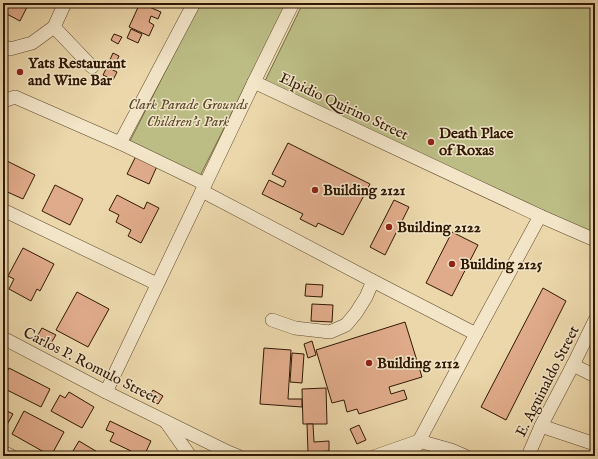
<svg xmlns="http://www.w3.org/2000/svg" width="598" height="459" viewBox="0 0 598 459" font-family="'IM FELL English',serif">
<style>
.green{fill:#bcbd85;stroke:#766a44}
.building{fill:#e0ab8a;stroke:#311803}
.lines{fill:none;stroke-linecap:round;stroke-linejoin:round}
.minor-casing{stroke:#60482d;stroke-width:14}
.minor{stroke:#f2e5c8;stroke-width:13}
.poi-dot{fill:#8f2418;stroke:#f2e5c8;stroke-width:1.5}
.labels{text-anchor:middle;stroke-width:3;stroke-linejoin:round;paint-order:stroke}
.poi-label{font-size:15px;font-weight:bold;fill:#311803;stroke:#f2e5c8;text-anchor:start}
.park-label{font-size:15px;font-style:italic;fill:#5b4a2a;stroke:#f2e5c8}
.street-label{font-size:15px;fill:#311803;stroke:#f2e5c8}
</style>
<rect width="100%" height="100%" fill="#ebd7aa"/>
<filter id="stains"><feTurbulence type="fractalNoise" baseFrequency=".005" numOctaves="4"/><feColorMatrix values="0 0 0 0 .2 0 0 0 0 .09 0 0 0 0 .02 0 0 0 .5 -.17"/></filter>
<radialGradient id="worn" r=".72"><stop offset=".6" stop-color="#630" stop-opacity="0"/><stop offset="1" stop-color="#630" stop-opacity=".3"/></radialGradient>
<g class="green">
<path d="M 200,3 L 287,3 L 200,176 L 130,141 Z"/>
<path d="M 303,3 L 595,3 L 595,236 L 526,202 L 264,83 Z"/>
</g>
<g class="building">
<path d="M 3,3 L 29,3 L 20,21 L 3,12 Z"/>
<path d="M 140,3 L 161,12 L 158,19 L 151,16 L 149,22 L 154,25 L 149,36 L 129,27 Z"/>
<path d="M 131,29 L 142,34 L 138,43 L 127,38 Z"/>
<path d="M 114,34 L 122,37 L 118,44 L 111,40 Z"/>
<path d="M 113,53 L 119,56 L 115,65 L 109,62 Z"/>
<path d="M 107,67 L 117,72 L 113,80 L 103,75 Z"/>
<path d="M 288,143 L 370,184 L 343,235 L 318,223 L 316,227 L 300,219 L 303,214 L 262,194 L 269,180 L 283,187 L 286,181 L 272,174 Z"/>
<path d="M 137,154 L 158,164 L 149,184 L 127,174 Z"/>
<path d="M 3,159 L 35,175 L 23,199 L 3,190 Z"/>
<path d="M 55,185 L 83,199 L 70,225 L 42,211 Z"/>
<path d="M 117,195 L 144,209 L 147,202 L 159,208 L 141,243 L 128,236 L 131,230 L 116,222 L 119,215 L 109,210 Z"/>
<path d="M 394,200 L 409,207 L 385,255 L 370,247 Z"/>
<path d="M 452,232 L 478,245 L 452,296 L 426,283 Z"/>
<path d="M 23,248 L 54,264 L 40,291 L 37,289 L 31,301 L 9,289 L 14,279 L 8,276 Z"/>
<path d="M 306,284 L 323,285 L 322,297 L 305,296 Z"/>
<path d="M 543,288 L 566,301 L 506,420 L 481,407 Z"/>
<path d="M 77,292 L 109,309 L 88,347 L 56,330 Z"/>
<path d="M 312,304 L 333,305 L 332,322 L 311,321 Z"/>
<path d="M 405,322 L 422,377 L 389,387 L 391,394 L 404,390 L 407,399 L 359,414 L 357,409 L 347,412 L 344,400 L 332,403 L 316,350 Z"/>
<path d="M 42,328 L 56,335 L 48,348 L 35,340 Z"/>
<path d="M 312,341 L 316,355 L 308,358 L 304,344 Z"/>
<path d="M 264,348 L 291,350 L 288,399 L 302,399 L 302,407 L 260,404 Z"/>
<path d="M 292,353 L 304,354 L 302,383 L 290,382 Z"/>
<path d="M 9,368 L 50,389 L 41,407 L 3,388 L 3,380 Z"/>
<path d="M 326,388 L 327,424 L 303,424 L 302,389 Z"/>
<path d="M 153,390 L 163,396 L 158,404 L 148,399 Z"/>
<path d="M 69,392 L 94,407 L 82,428 L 51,411 L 60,395 L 65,398 Z"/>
<path d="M 3,409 L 13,414 L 4,430 L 3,430 Z"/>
<path d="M 24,411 L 64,432 L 51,456 L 12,434 Z"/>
<path d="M 110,421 L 151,441 L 144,456 L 135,456 L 130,454 L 131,451 L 110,441 L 114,433 L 106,430 Z"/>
<path d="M 307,424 L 313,424 L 314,442 L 329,441 L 329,451 L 308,452 Z"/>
<path d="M 359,425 L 366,440 L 357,444 L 350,429 Z"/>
<path d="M 79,441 L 104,456 L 70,456 Z"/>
</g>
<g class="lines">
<defs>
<g id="minor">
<path d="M 54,27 L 92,67"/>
<path d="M 3,46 L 10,49 L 32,43 L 54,27 L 65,3"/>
<path d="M 254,82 L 540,216 L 595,240"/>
<path d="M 3,101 L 15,97 L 120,143 L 205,184"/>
<path d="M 120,143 L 194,3"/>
<path d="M 202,191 L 373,281 L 476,334"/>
<path d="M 3,210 L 157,284"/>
<path d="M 272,320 L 295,328 L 330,332 L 346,325 L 356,313 L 366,297 L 373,281"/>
<path d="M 3,338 L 106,392 L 228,452 L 238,456"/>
<path d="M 573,365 L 595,376"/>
<path d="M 106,392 L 254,82 L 293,3"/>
<path d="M 166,422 L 190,456"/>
<path d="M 541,426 L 595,444"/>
<path d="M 3,452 L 11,456"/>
<path d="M 376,456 L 419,441 L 451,450 L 465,456"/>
<path d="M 411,456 L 476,334 L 540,216"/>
<path d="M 528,456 L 541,426 L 573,365 L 595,320"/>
</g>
</defs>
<use href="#minor" class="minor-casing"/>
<use href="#minor" class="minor"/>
</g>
<g class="poi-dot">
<circle cx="20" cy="72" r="4"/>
<circle cx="431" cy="142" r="4"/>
<circle cx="315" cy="190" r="4"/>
<circle cx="389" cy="227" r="4"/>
<circle cx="452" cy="264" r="4"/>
<circle cx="369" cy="363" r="4"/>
</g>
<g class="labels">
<g class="poi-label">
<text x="28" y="68">Yats Restaurant<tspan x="28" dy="17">and Wine Bar</tspan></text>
<text x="439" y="138">Death Place<tspan x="439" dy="17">of Roxas</tspan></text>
<text x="323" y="195">Building 2121</text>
<text x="397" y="232">Building 2122</text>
<text x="460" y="269">Building 2125</text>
<text x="377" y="368">Building 2112</text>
</g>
<g class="park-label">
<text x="188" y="109">Clark Parade Grounds<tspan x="188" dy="17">Children's Park</tspan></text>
</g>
<g class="street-label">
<text transform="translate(344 106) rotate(25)" y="5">Elpidio Quirino Street</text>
<text transform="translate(91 365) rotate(27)" y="5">Carlos P. Romulo Street</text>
<text transform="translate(547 381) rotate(-63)" y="5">E. Aguinaldo Street</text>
</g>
</g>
<rect width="598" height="459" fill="none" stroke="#ebd7aa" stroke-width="16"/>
<rect x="4" y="4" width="590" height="451" fill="none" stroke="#311803" stroke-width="2"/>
<rect x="8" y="8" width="582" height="443" fill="none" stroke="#311803"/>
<rect width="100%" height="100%" filter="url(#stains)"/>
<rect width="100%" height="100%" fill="url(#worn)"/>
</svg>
